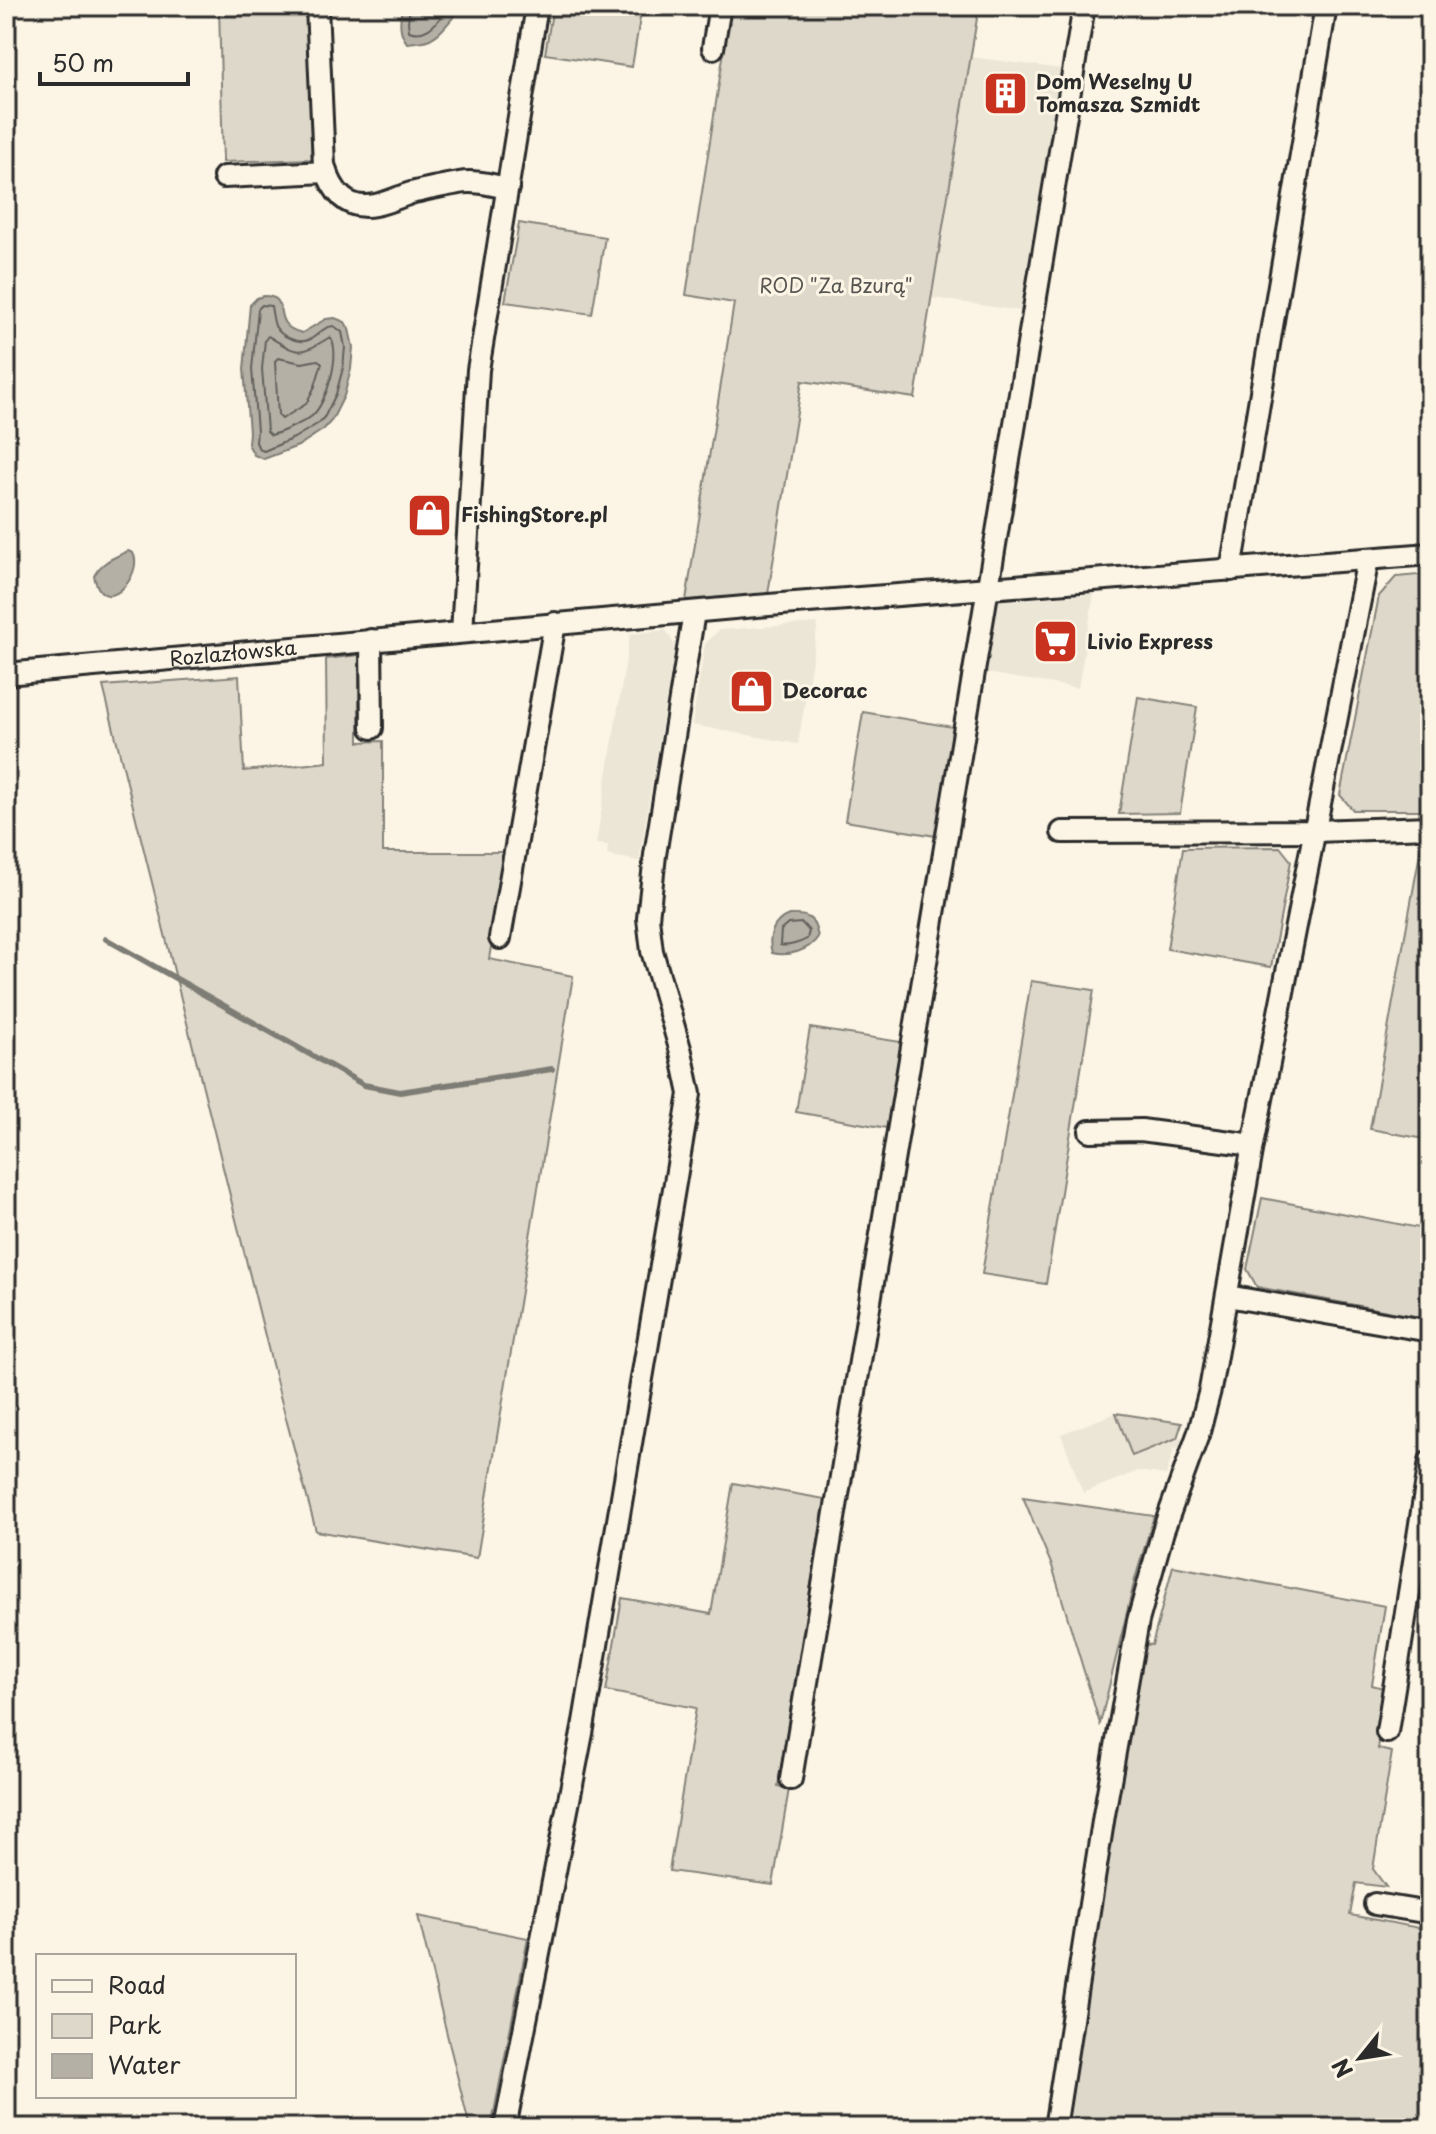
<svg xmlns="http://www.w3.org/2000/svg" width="1436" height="2134" viewBox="0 0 1436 2134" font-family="'Playpen Sans',sans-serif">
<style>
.built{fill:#ece6d7}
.green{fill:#ded8ca;stroke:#84827a;stroke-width:2}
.water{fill:#b4b0a5;stroke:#7d7b74;stroke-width:2}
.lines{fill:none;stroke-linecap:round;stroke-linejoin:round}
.shore{stroke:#62605c;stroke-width:2}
.stream{stroke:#7d7b74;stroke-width:6}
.minor-casing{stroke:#2b2b2b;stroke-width:26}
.minor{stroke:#fcf5e5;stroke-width:20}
.labels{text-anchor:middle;stroke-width:6;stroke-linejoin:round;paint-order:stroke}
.poi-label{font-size:20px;font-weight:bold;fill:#2b2b2b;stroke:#fcf5e5;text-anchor:start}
.park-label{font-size:20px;fill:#585653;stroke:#fcf5e5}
.street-label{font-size:20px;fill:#2b2b2b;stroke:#fcf5e5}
</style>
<rect width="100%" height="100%" fill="#fcf5e5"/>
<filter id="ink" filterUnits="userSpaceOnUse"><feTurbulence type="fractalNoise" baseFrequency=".0125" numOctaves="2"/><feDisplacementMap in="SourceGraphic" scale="16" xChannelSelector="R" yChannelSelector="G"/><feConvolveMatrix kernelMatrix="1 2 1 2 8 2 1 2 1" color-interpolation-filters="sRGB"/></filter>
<g filter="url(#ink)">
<g class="built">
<path d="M 971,57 L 1062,69 L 1021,311 L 932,298 Z"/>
<path d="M 1094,594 L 1078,688 L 986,673 L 998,601 Z"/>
<path d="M 818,623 L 798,744 L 692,725 L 705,644 L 719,630 Z"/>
<path d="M 666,630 L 675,646 L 639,861 L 607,855 L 608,845 L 596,844 L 630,634 Z"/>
<path d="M 1116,1413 L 1133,1456 L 1192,1433 L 1187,1444 L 1174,1449 L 1166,1475 L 1138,1471 L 1083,1493 L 1061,1434 Z"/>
</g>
<g class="green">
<path d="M 219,6 L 306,6 L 312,159 L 223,162 Z"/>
<path d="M 553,6 L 642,6 L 632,67 L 545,54 Z"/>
<path d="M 731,6 L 979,6 L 915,398 L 802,381 L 768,594 L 686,600 L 734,303 L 686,295 Z"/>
<path d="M 519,223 L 605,237 L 592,314 L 505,302 Z"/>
<path d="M 1430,574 L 1430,810 L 1353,810 L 1340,795 L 1379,596 L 1396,577 Z"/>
<path d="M 359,655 L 359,742 L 383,741 L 383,852 L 507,852 L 489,959 L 573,976 L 477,1558 L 316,1531 L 280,1396 L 103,686 L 239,676 L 244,771 L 327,762 L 326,659 Z"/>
<path d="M 1138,697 L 1197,707 L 1180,813 L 1119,814 Z"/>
<path d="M 863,712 L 953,727 L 936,836 L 845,821 Z"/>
<path d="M 1280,847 L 1291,861 L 1271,967 L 1167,949 L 1183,848 Z"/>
<path d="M 1421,847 L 1430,847 L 1430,1140 L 1370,1129 Z"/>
<path d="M 1031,981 L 1094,990 L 1046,1284 L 982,1274 Z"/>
<path d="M 810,1028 L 901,1042 L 887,1128 L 796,1112 Z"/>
<path d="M 1262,1198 L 1430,1230 L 1430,1308 L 1420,1317 L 1257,1287 L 1247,1269 Z"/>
<path d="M 1116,1413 L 1182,1423 L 1177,1438 L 1132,1456 Z"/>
<path d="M 733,1483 L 825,1499 L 778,1786 L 789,1789 L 773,1885 L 669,1871 L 696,1708 L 606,1691 L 622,1598 L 711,1614 Z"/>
<path d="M 1023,1497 L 1154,1516 L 1135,1579 L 1100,1724 L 1052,1566 Z"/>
<path d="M 1173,1566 L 1385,1606 L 1372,1685 L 1387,1689 L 1378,1749 L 1392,1752 L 1373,1869 L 1386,1887 L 1356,1883 L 1350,1915 L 1430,1930 L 1430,2128 L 1061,2128 L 1140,1644 L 1152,1645 Z"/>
<path d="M 418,1916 L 528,1938 L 491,2128 L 470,2128 Z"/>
</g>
<g class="water">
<path d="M 402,6 L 463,6 C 453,16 442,35 427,40 C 421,42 413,42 407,43 C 398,31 400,20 402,6 Z"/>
<path d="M 264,296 C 294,296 266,324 302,333 L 326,319 L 335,318 L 345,322 L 349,329 L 353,347 L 351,369 L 344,396 L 332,420 L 324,429 L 298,446 L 264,459 L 254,455 L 248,444 L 249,432 L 244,369 L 250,305 L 257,298 Z"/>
<path d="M 128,551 L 133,553 C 145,573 104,622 94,576 C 102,561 114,558 128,551 Z"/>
<path d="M 789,915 C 809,914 814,917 818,937 C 809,951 788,957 772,953 C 767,937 773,921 789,915 Z"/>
</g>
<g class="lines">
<g class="shore">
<path d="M 410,6 L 408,22 L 409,31 C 429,38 438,19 452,6"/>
<path d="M 262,305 L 271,306 C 272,312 273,320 275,326 C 281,337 299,345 311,339 C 320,334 322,327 334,326 L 342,332 L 345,347 L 343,368 L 336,394 L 325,416 L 319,423 L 294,438 L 264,451 L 259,449 L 256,442 L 257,431 L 252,369 L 258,309 Z"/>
<path d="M 268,336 C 299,355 299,356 330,337 C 342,352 327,403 312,416 C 303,423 282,432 271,435 L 267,431 L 262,369 L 265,340 Z"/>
<path d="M 278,358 L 302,363 L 318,360 L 322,363 L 315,386 L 306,404 L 282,419 L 278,415 L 275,361 Z"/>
<path d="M 802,923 L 809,931 L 807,939 C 800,943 787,947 780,945 L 781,930 L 788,924 Z"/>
</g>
<path class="stream" d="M 106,939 L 364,1085 L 400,1092 L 552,1069"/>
<defs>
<g id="minor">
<path d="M 317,6 L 324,165 C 332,190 345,211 375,205 C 387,203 399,197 411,193 C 426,189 443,186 459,183 C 475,180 492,185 508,188"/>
<path d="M 713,48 L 720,6"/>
<path d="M 224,177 L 326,172"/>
<path d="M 1231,570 L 1326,6"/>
<path d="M 462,632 L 478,370 L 537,6"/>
<path d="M 371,640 L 372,728"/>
<path id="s1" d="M 6,674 L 756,606 L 1430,554"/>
<path d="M 1062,832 L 1315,831 L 1430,827"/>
<path d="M 500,938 L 555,623"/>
<path d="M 1090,1131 L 1141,1130 L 1253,1145"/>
<path d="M 1227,1296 L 1430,1331"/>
<path d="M 1387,1732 L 1430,1461"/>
<path d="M 791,1779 L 1084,6"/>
<path d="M 1375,1904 L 1430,1913"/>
<path d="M 505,2128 L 583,1728 L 690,1094 L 681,1052 L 652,951 L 648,918 L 655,855 L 694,612"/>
<path d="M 1055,2128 L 1104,1815 L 1138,1621 L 1163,1531 L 1199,1432 L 1210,1390 L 1253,1145 L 1368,559"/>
</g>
</defs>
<use href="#minor" class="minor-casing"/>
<use href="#minor" class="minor"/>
</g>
</g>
<defs>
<symbol id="building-square" viewBox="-11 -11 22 22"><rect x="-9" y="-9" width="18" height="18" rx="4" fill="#c8321e" stroke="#fcf5e5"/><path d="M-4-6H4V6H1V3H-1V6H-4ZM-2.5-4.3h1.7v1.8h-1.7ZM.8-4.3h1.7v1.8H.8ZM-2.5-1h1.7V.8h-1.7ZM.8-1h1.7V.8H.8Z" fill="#fff"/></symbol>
<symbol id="shop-square" viewBox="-11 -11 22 22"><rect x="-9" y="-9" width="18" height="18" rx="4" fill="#c8321e" stroke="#fcf5e5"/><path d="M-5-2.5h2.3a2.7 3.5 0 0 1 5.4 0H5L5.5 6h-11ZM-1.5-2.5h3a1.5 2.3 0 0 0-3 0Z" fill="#fff"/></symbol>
<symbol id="supermarket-square" viewBox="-11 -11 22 22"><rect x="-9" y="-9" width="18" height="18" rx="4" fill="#c8321e" stroke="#fcf5e5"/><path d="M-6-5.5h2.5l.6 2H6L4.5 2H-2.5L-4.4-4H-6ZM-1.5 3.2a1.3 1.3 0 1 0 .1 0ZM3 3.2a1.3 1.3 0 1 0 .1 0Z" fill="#fff"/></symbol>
</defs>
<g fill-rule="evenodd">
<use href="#building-square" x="980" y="68" width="51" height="51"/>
<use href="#shop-square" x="404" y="490" width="51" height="51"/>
<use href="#supermarket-square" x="1030" y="616" width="51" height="51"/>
<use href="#shop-square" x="726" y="666" width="51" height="51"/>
</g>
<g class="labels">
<g class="poi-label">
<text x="1036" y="89">Dom Weselny U<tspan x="1036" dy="23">Tomasza Szmidt</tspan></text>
<text x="461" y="522">FishingStore.pl</text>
<text x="1087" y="649">Livio Express</text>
<text x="782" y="698">Decorac</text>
</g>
<g class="park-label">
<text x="836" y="293">ROD "Za Bzurą"</text>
</g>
<g class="street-label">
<text dy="7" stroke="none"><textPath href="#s1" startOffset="228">Rozlazłowska</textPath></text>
</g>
</g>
<rect width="1436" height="2134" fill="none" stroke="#fcf5e5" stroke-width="32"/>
<rect x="16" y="16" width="1404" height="2102" fill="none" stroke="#2b2b2b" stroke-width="3" filter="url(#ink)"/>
<rect x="36" y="1954" width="260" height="144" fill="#fcf5e5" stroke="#a8a49b" stroke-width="2"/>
<rect x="52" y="1980" width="40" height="12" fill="#fcf5e5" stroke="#a8a49b" stroke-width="2"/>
<text x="108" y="1994" font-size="24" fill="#2b2b2b">Road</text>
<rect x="52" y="2014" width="40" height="24" fill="#ded8ca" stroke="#a8a49b" stroke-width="2"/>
<text x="108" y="2034" font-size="24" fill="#2b2b2b">Park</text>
<rect x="52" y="2054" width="40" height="24" fill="#b4b0a5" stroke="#a8a49b" stroke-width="2"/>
<text x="108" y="2074" font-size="24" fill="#2b2b2b">Water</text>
<g transform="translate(1360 2058) rotate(240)" stroke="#fcf5e5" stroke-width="6" paint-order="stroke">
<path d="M0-6L14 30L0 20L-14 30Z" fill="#2b2b2b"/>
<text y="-12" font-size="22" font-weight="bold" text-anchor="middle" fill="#2b2b2b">N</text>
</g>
<path d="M40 72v12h148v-12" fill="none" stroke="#2b2b2b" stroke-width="4"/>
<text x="52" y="72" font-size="24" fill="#2b2b2b" stroke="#fcf5e5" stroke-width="6" paint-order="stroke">50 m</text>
</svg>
